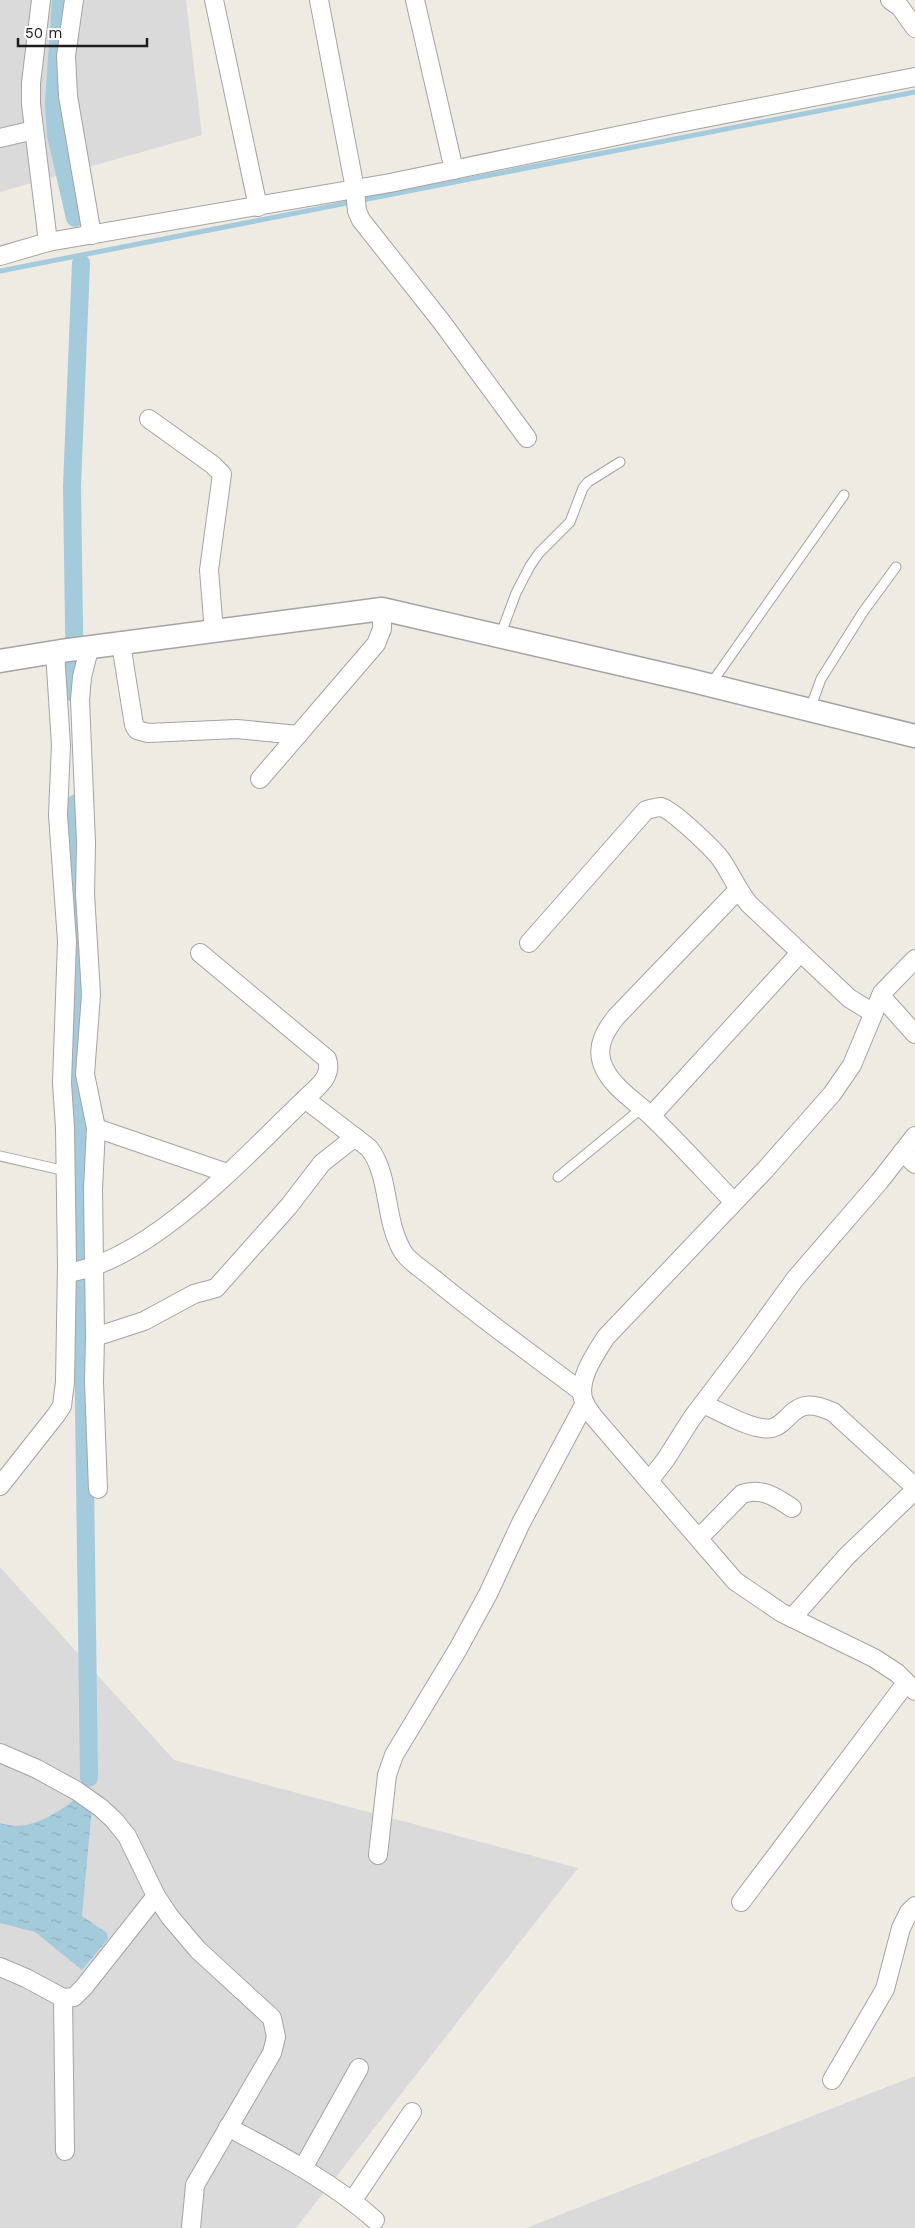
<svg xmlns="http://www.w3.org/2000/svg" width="915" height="2228" viewBox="0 0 915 2228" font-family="'Work Sans',sans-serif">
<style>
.residential{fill:#dbdada}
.water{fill:url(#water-ripples)}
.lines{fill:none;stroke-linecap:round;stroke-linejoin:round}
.stream{stroke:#a4cbdb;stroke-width:5}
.canal{stroke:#a4cbdb;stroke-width:18}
.service-casing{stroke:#a4a4a4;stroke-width:11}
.minor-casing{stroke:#a4a4a4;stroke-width:20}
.tertiary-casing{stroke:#a4a4a4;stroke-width:25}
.service{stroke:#fff;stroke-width:9}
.minor{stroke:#fff;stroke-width:18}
.tertiary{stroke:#fff;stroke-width:22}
</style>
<defs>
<pattern id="water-ripples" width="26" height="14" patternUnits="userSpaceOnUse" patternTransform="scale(1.25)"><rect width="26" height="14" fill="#a4cbdb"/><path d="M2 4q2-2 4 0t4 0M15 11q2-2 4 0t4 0" fill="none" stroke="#8daebc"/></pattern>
</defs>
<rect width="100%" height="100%" fill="#eeebe3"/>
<g class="residential">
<path d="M 0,0 L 186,0 L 202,135 L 0,192 Z"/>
<path d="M 0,1567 L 174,1760 L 578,1868 L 296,2228 L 0,2228 Z"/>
<path d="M 915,2076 L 915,2228 L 526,2228 Z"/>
</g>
<path class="water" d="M 80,1796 L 92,1807 L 82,1916 L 107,1933 L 108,1939 L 82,1970 L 35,1932 L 0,1923 L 0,1823 C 31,1833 56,1813 80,1796 Z"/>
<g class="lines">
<path class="stream" d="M 0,271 L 915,92"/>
<g class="canal">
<path d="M 61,0 L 54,103 L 56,135 L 75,218"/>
<path d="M 75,694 L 72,486 L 81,263"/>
<path d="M 76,803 L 89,1778"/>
</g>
<defs>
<g id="service">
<path d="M 500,636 L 516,593 L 530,566 L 539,553 L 570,522 L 583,488 L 588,482 L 620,462"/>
<path d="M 710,685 L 844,495"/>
<path d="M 810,709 L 821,679 L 863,612 L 896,567"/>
<path d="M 0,1156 L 66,1171"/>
<path d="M 558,1177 L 642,1108"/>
</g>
<g id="minor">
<path d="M 41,0 L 31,83 L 31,104 L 48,242"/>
<path d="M 74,0 L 66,56 L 68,96 L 92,235"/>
<path d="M 214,0 L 258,207"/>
<path d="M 319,0 L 355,189 L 357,211 L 361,220 L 441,321 L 527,438"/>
<path d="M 415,0 L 454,170"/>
<path d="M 890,0 L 900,7 L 915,28"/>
<path d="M 0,138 L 34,130"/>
<path d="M 0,256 L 48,242 L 390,183 L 674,124 L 915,77"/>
<path d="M 149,419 L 213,465 L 222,474 L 209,570 L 214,632"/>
<path d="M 121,644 L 134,725 L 137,730 L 148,733 L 237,729 L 298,735"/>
<path d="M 89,649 L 82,677 L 80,700 L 86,843 L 85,893 L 91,995 L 85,1074 L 96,1128 L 93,1189 L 95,1337 L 94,1382 L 98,1489"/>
<path d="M 260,779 L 376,644 L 382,629 L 382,609"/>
<path d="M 529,943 L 646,810 C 651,809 657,807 661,807 C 673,810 712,848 720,858 C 731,873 737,890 749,904 L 849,998 L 873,1013"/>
<path d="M 200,953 L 327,1059 C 333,1077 317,1087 305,1099"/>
<path d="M 915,959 L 882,993 L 852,1065 L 832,1094 L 765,1170 L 606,1337 C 595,1354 576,1381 584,1402 C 586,1407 590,1411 593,1416 L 735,1581 L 782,1613 L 874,1658 L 897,1673 L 915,1691"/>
<path d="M 881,996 L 915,1034"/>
<path d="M 651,1116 L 800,953"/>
<path d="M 96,1128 L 227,1173"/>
<path d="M 902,1152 L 915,1164"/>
<path d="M 734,1202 C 706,1173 680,1144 651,1116 C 634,1100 610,1086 602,1063 C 596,1045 606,1030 616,1017 L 738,890"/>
<path d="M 67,1273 C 151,1261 245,1156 305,1099 L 369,1148 C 391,1177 383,1218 403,1252 C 409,1262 425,1271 434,1279 C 482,1319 533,1355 582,1392"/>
<path d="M 95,1337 L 144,1321 L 194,1294 L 216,1288 L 289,1206 L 322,1163 L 355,1137"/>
<path d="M 703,1404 C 720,1411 754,1432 772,1428 C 779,1426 783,1422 788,1417 C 802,1401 815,1404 833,1412 L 915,1487"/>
<path d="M 649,1481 L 666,1459 L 692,1418 L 745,1348 L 795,1279 L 879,1182 L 915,1136"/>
<path d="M 0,1486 L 56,1415 L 62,1406 L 65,1382 L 67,1265 L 65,1128 L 62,1083 L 67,941 L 58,815 L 61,745 L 55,652"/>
<path d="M 699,1538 L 742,1494 C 761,1487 776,1497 792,1508"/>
<path d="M 792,1618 L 846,1557 L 915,1490"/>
<path d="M 0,1753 L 37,1769 L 77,1791 L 101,1808 L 114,1820 L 127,1836 L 156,1896 L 170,1917 L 198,1950 L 272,2018 L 276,2037 L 272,2053 L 195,2185 L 191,2228"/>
<path d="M 378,1855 L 387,1775 L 394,1755 L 458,1649 L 488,1594 L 521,1523 L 585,1403"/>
<path d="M 741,1902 L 906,1683"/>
<path d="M 0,1967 L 26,1978 L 63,1998 L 74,1997 L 84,1987 L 156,1896"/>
<path d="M 63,1998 L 65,2151"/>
<path d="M 832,2080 L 885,1989 L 901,1928 L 909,1912 L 915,1906"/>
<path d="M 228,2127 C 280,2155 331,2181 375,2220"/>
<path d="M 303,2168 L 359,2068"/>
<path d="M 353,2200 L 412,2112"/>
</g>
<path id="tertiary" d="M 0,661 L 61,651 L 382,609 L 689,680 L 915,736"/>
</defs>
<use href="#service" class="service-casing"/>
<use href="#minor" class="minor-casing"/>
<use href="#tertiary" class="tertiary-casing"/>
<use href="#service" class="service"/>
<use href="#minor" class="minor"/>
<use href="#tertiary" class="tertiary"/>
</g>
<path d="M18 38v8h129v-8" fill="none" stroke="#1d1d1d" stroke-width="2.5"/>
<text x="25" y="38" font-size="15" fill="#1d1d1d" stroke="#ffffff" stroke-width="4" paint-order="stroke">50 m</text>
</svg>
